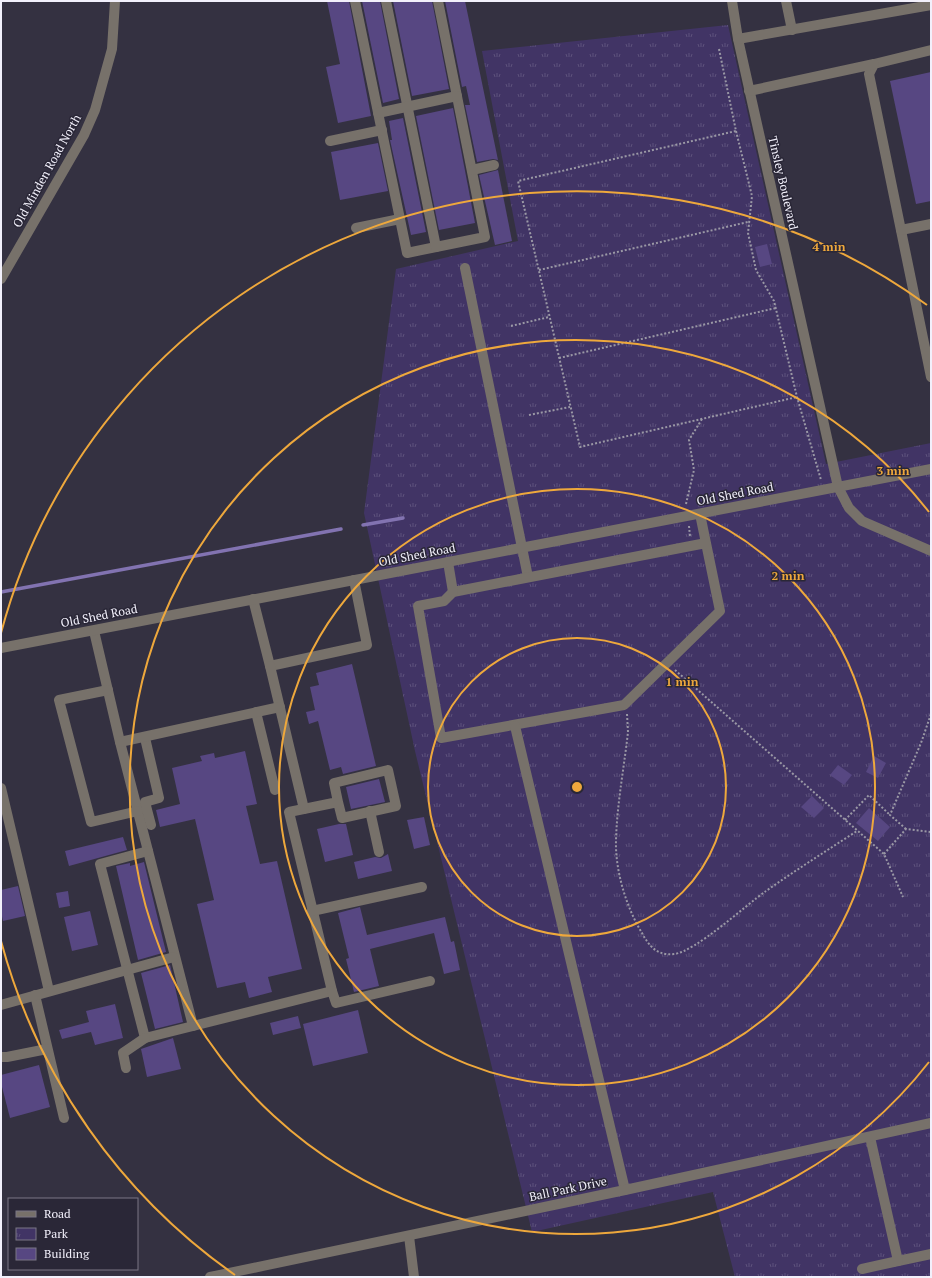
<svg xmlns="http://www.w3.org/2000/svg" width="932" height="1278" viewBox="0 0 932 1278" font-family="'PT Serif',serif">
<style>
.park{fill:url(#park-tufts)}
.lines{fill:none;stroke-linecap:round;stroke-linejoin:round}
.stream{stroke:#8273b1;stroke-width:3.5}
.building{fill:#574782}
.path{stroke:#9a98a5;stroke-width:2;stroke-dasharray:2 2;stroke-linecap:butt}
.minor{stroke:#77716a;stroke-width:10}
.ring{fill:none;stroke:#eea83c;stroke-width:2}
.labels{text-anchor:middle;stroke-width:3;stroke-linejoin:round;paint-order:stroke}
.street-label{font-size:12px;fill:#f2f0fb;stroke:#2a2737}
.centre{fill:#eea83c;stroke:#2a2737;stroke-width:2}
.ring-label{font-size:12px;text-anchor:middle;font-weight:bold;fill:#eea83c;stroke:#2a2737;stroke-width:3;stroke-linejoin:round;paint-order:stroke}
</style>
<defs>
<pattern id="park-tufts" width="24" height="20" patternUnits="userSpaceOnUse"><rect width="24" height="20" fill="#413465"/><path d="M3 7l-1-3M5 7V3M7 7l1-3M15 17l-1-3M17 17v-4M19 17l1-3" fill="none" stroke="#5d527c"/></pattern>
</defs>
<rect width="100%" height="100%" fill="#343141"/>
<path class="park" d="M 728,25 L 826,464 L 931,443 L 931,1277 L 735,1277 L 713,1192 L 532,1232 L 415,751 L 364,513 L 396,269 L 518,241 L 482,51 Z"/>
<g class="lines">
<g class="stream">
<path d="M 363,525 L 403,518"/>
<path d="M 1,592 L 341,529"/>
</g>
</g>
<g class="building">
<path d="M 327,1 L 349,1 L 371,116 L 338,123 L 326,67 L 340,64 Z"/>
<path d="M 362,1 L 380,1 L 399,99 L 383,103 Z"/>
<path d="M 393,1 L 432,1 L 449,89 L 412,96 Z"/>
<path d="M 445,1 L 465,1 L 498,160 L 493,159 L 477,162 L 465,105 L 470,105 L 466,86 L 462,87 Z"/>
<path d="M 931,72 L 931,201 L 916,204 L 890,81 Z"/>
<path d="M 453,108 L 475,223 L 439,230 L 416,116 Z"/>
<path d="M 403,118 L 426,232 L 411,235 L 390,140 L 392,140 L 389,121 Z"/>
<path d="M 378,143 L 388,191 L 340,200 L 331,152 Z"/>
<path d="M 498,170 L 512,241 L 495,245 L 479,175 Z"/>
<path d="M 767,244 L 772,264 L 760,267 L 755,247 Z"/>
<path d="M 352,664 L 376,766 L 343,774 L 341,767 L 330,770 L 318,721 L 309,724 L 306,712 L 315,710 L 310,687 L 319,685 L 316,673 Z"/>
<path d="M 245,751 L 257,804 L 246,806 L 260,864 L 277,861 L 302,969 L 268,977 L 272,992 L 249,998 L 245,982 L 217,988 L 197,904 L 214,900 L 195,819 L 160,827 L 156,810 L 180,804 L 172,768 L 202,761 L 200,756 L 214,753 L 215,758 Z"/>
<path d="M 874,756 L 886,763 L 878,778 L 866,772 Z"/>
<path d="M 838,765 L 852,775 L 844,785 L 830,775 Z"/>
<path d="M 379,779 L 385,802 L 351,809 L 346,787 Z"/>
<path d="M 812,796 L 824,808 L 814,818 L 801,807 Z"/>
<path d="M 869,808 L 890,827 L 878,841 L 856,823 Z"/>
<path d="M 424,817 L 430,845 L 414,849 L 407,820 Z"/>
<path d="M 339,824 L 346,824 L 353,855 L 325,862 L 317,829 Z"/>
<path d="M 123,837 L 127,850 L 69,866 L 65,851 Z"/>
<path d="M 388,854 L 392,871 L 358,879 L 354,862 L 375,857 L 381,858 Z"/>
<path d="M 144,862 L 166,952 L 138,960 L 116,866 L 130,863 L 130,866 Z"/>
<path d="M 18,886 L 25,916 L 3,921 L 1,912 L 1,890 Z"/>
<path d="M 68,891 L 70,906 L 59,908 L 56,893 Z"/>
<path d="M 360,907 L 367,935 L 445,917 L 451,942 L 454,941 L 460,970 L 444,974 L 434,933 L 370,949 L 379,986 L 354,992 L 346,959 L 349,958 L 338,913 Z"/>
<path d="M 90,911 L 98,945 L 72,951 L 64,917 Z"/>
<path d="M 170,965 L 183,1022 L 155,1029 L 141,973 Z"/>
<path d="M 115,1004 L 123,1038 L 95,1045 L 91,1032 L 62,1039 L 59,1030 L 89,1022 L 86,1011 Z"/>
<path d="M 358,1010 L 368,1053 L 313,1066 L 303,1024 Z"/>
<path d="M 298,1016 L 301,1028 L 273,1035 L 270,1023 Z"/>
<path d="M 173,1038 L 181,1069 L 147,1077 L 141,1049 Z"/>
<path d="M 39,1065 L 50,1107 L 10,1118 L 1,1083 L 1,1075 Z"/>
</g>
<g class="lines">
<g class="path">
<path d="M 719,49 L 736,131 L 518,181 L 580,447 L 797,397"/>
<path d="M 736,131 L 752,196 L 748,233 L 756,270 L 774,301 L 797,397 L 821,480"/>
<path d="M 539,270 L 748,222"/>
<path d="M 511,326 L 549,317"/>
<path d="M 559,358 L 776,308"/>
<path d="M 529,415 L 570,407"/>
<path d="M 686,504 L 694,470 L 689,440 L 702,419"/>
<path d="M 689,526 L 690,536"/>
<path d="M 675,670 L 884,854 L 903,897"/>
<path d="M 627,714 L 628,732 C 624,768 617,804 616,840 C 615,870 626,907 642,933 C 649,946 657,956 674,954 C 695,952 746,905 766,891 C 796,870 826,851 857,831"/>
<path d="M 845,820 L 869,795 L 890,815"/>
<path d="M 906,829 L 890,815 L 921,743 L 931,714"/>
<path d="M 884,854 L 906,829 L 931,832"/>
</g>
<g class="minor">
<path d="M 355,1 L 407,253 L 436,247"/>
<path d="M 386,1 L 436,247 L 485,237 L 438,1"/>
<path d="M 732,1 L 738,39 L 838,487 L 849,508 L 862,521 L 931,551"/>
<path d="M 786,1 L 792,30"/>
<path d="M 738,39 L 931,5"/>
<path d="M 931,50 L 874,64 L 869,74 L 931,377"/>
<path d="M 749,91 L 874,64"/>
<path d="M 378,113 L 457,96"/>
<path d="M 330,141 L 382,130"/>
<path d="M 472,170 L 494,165"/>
<path d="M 356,228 L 400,219"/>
<path d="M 901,230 L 931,224"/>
<path d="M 465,268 L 528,577"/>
<path d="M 1,279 L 84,135 L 95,110 L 112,49 L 115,1"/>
<path d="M 700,514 L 720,611 L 624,705 L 441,738 L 418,606 L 444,601 L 453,592 L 706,543"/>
<path d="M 448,562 L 453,592"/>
<path d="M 253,599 L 270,666 L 367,645 L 354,580"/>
<path d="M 94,631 L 120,742 L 193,1026 L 332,991 L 289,812 L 338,802 L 342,818 L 396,806 L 388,770 L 334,783 L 338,802"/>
<path d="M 1,648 L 931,469"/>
<path d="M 270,666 L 304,809"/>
<path d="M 108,690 L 59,700 L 91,822 L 138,811"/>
<path d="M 256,712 L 275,790"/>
<path d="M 515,726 L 625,1190"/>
<path d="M 145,738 L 159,798 L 145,802 L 151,825"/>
<path d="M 120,742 L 280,707"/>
<path d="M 1,788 L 49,991"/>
<path d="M 370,811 L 379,852"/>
<path d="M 148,851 L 100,864 L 145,1038 L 193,1026"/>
<path d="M 312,911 L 422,887"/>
<path d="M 332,991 L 336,1003 L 430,981"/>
<path d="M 35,995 L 64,1118"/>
<path d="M 1,1005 L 174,957"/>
<path d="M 1,1057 L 7,1057 L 47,1049"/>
<path d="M 126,1068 L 123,1053 L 145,1038"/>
<path d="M 409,1236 L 414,1277"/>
<path d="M 898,1261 L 931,1254"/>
<path d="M 862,1269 L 898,1261 L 870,1137"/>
<path d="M 210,1277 L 625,1190 L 931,1123"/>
</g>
</g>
<g class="ring">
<circle cx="577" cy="787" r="149"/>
<circle cx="577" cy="787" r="298"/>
<path d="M929 1062A447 447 0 1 1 929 512"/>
<path d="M235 1275A596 596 0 0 1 1 941M1 633A596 596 0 0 1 927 305"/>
</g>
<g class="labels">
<g class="street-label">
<text transform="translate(47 171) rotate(-61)" y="4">Old Minden Road North</text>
<text transform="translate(783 183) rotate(77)" y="4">Tinsley Boulevard</text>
<text transform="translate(735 494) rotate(-11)" y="4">Old Shed Road</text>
<text transform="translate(417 555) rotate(-11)" y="4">Old Shed Road</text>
<text transform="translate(99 616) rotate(-11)" y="4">Old Shed Road</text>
<text transform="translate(568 1189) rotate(-12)" y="4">Ball Park Drive</text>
</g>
</g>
<circle cx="577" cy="787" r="6" class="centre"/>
<g class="ring-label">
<text x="829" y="251">4 min</text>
<text x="893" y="475">3 min</text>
<text x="788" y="580">2 min</text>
<text x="682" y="686">1 min</text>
</g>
<rect width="932" height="1278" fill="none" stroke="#f2f0fb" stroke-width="4"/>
<rect x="8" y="1198" width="130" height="72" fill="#2a2737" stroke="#7a7785"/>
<rect x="16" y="1211" width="20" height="6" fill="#77716a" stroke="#7a7785"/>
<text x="44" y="1218" font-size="12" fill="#f2f0fb">Road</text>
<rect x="16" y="1228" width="20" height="12" fill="url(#park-tufts)" stroke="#7a7785"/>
<text x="44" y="1238" font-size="12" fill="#f2f0fb">Park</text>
<rect x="16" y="1248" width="20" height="12" fill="#574782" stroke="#7a7785"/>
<text x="44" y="1258" font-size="12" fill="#f2f0fb">Building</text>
</svg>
